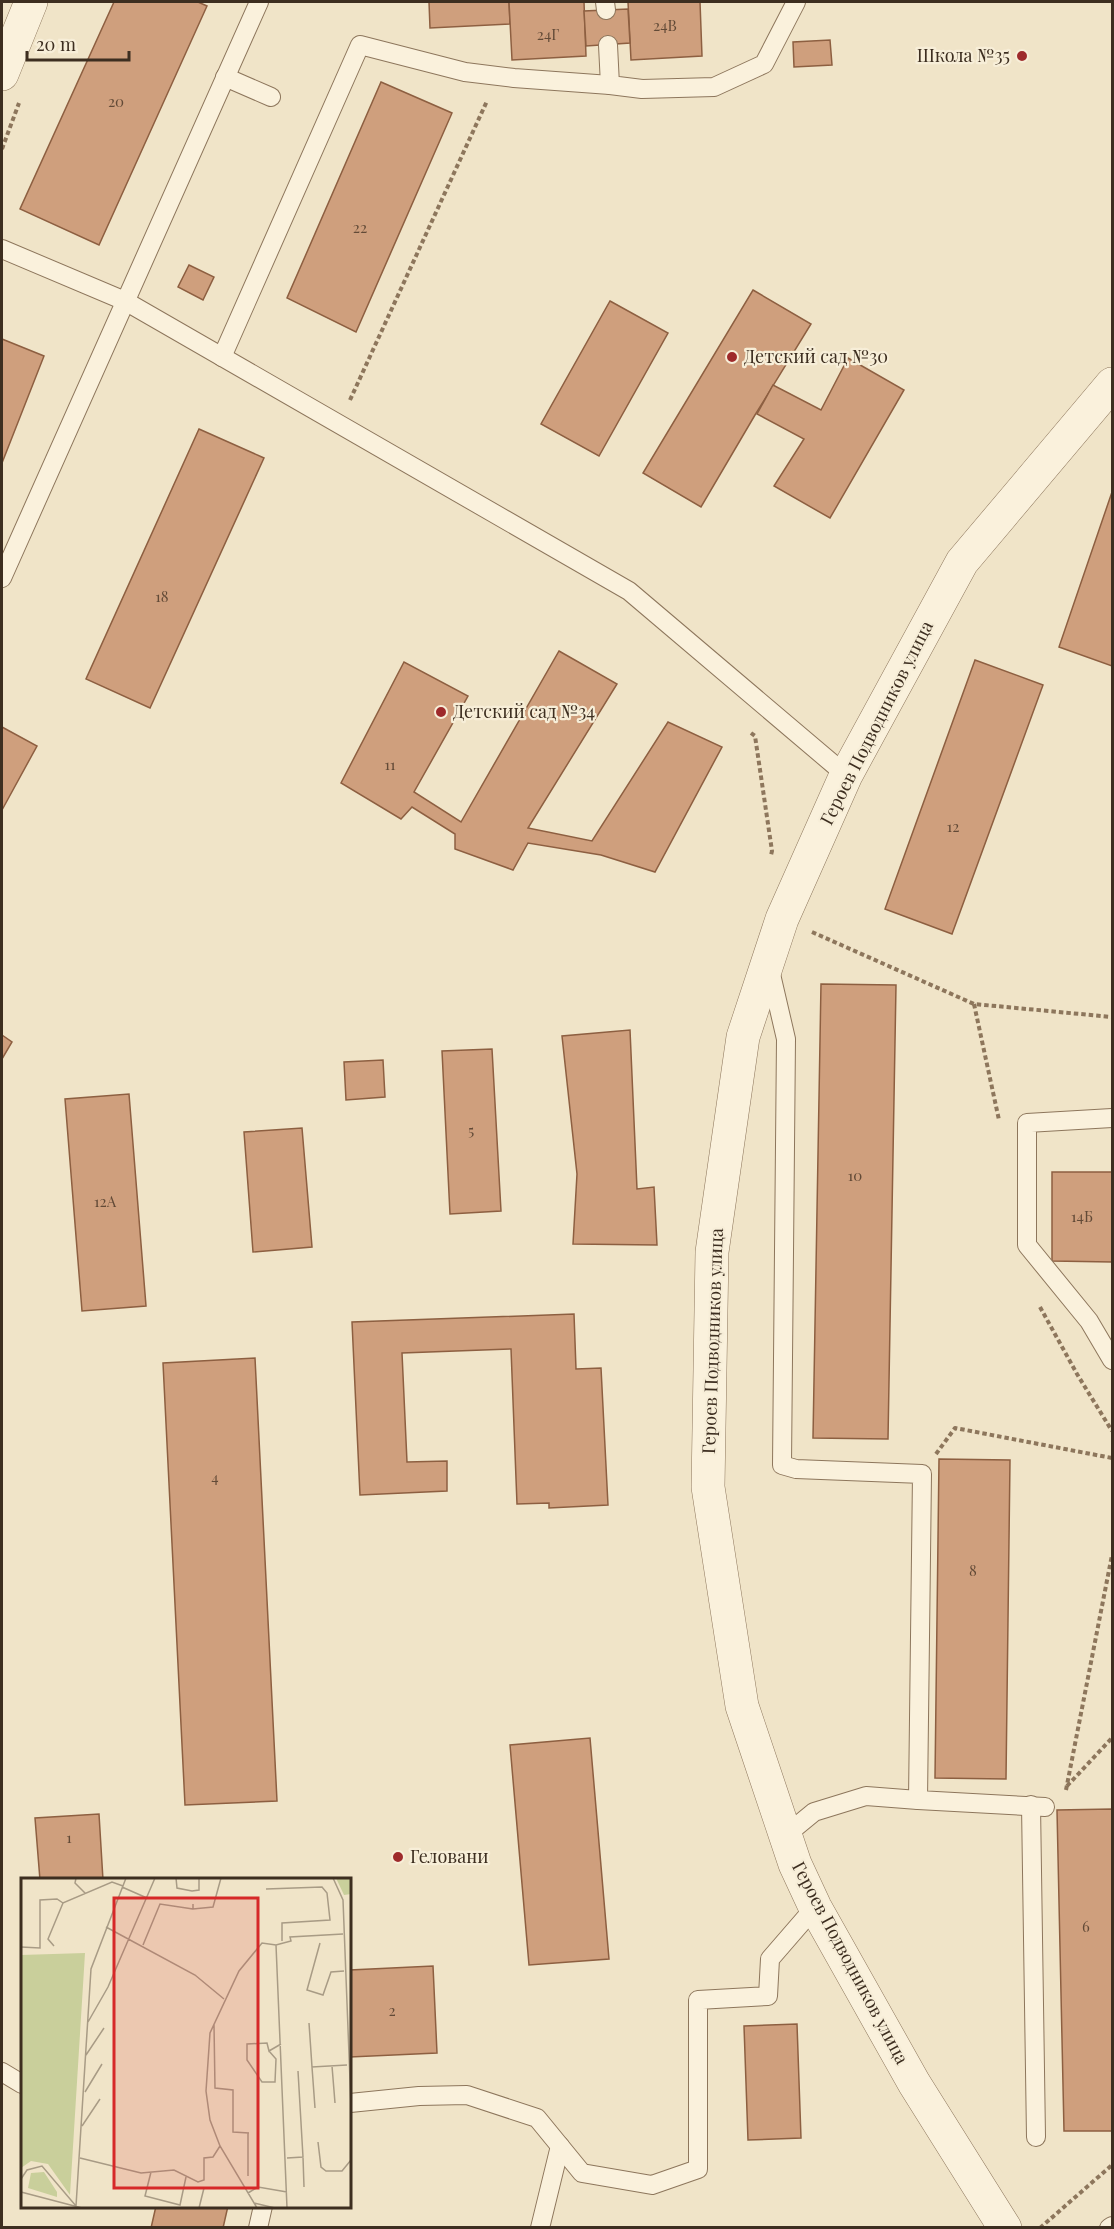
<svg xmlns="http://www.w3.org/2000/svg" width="1114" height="2229" viewBox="0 0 1114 2229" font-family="'Playfair Display',serif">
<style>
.building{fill:#cf9f7d;stroke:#8d5f41;stroke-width:1.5}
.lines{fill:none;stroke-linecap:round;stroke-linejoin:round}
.service-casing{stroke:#8d765c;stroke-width:20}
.minor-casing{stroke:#8d765c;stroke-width:34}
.path{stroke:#8d765c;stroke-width:4;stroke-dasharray:4.5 3;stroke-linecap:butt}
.service{stroke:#faf1dc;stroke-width:18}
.minor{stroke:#faf1dc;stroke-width:33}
.poi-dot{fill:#9e2a2b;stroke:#f7eed8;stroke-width:2}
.labels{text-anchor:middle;stroke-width:4.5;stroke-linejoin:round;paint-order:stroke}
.number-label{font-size:15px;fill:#624a37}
.poi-label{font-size:18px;fill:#3d2e20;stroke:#f7eed8;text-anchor:start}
.street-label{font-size:18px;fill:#3d2e20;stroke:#f7eed8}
.inset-road{fill:none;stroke:#a89b85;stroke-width:1.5}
.view{fill:#d62828;fill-opacity:0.15;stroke:#d62828;stroke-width:3}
.inset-edge{fill:none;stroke:#3d2e20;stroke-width:3}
</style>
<rect width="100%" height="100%" fill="#f0e4c8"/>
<g class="building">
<path d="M 114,2 L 198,2 L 207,6 L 99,245 L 20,209 Z"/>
<path d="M 429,2 L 509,2 L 510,24 L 430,28 Z"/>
<path d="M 509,2 L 584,2 L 586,56 L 512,60 Z"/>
<path d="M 628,2 L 700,2 L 702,56 L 631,60 Z"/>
<path d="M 628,9 L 630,43 L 586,46 L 584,11 Z"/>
<path d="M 830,40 L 832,65 L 794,67 L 793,42 Z"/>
<path d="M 381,82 L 452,113 L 356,332 L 287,298 Z"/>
<path d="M 189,265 L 214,277 L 203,300 L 178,287 Z"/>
<path d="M 753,290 L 811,324 L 755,415 L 701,507 L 643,473 Z"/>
<path d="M 610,301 L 668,333 L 599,456 L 541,424 Z"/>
<path d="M 2,339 L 44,356 L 2,463 Z"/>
<path d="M 848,358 L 904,390 L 830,518 L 774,486 L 804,439 L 757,414 L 773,385 L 821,410 Z"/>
<path d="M 199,429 L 264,458 L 150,708 L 86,679 Z"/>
<path d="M 1112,492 L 1112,666 L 1059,647 Z"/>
<path d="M 559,651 L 617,684 L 528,828 L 592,841 L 668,722 L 722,747 L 655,872 L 601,855 L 528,843 L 513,870 L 455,849 L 455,834 L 412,807 L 401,819 L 341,783 L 404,662 L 468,696 L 414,792 L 461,822 Z"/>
<path d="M 975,660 L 1043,685 L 952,934 L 885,909 Z"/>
<path d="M 2,727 L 37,746 L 2,810 Z"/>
<path d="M 821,984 L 896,985 L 888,1439 L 813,1438 Z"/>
<path d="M 630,1030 L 637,1189 L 654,1187 L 657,1245 L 573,1244 L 577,1174 L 562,1036 Z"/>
<path d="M 2,1035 L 12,1042 L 2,1059 Z"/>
<path d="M 492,1049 L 501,1211 L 450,1214 L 442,1051 Z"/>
<path d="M 383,1060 L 385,1097 L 346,1100 L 344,1062 Z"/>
<path d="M 129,1094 L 146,1306 L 82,1311 L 65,1099 Z"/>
<path d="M 302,1128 L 312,1247 L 253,1252 L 244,1132 Z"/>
<path d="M 1052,1172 L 1112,1172 L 1112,1262 L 1052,1261 Z"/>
<path d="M 574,1314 L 576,1369 L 601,1368 L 608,1505 L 549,1508 L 549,1503 L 517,1504 L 511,1349 L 402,1353 L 407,1462 L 447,1461 L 447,1491 L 360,1495 L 352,1322 Z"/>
<path d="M 255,1358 L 277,1801 L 185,1805 L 163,1363 Z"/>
<path d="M 939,1459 L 1010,1460 L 1006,1779 L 935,1778 Z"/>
<path d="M 590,1738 L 609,1959 L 529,1965 L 510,1745 Z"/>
<path d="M 1112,1809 L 1112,2131 L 1064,2131 L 1057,1810 Z"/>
<path d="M 99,1814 L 103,1880 L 40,1880 L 35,1818 Z"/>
<path d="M 433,1966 L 437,2053 L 350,2057 L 350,1970 Z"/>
<path d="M 797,2024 L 801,2138 L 748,2140 L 744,2026 Z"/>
<path d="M 156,2206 L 228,2206 L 223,2228 L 151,2228 Z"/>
</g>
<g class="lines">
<defs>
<g id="service">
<path d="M 605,2 L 606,10"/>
<path d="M 608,45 L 610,85 L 642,89 L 714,87 L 764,64 L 796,2"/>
<path d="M 225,77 L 271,97"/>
<path d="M 2,249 L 125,301 L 629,591 L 846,775"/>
<path d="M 222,357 L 360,45 L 465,72 L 514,78 L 610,85"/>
<path d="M 2,578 L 259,2"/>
<path d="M 770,970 L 786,1039 L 782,1465 L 796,1469 L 922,1474 L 918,1800 L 1045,1807"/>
<path d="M 1112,1118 L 1027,1123 L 1027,1245 L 1089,1321 L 1112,1360"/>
<path d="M 1031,1805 L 1036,2137"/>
<path d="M 786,1835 L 814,1812 L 866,1796 L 918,1800"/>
<path d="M 2,2072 L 22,2084"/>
<path d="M 350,2103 L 419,2096 L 467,2095 L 537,2118 L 582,2173 L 652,2185 L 698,2169 L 698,2000 L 768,1996 L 770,1959 L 815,1907"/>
<path d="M 258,2228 L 263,2206"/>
<path d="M 540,2228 L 560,2146"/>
<path d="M 1109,2228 L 1112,2226"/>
</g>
<g id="minor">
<path d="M 2,74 L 31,2"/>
<path d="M 1005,2228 L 914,2083 L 815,1907 L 795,1864 L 742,1706 L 708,1487 L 712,1252 L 743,1037 L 782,919 L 846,775 L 962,562 L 1112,384"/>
</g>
</defs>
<use href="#service" class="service-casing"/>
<use href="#minor" class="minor-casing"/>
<g class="path">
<path d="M 2,149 L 19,103"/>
<path d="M 350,400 L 487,101"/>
<path d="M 751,733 L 755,736 L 772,851 L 771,855"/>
<path d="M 812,932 L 974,1004 L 1112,1017"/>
<path d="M 974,1004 L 999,1120"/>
<path d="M 1040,1307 L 1077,1374 L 1112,1431"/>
<path d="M 936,1454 L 955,1428 L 1112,1458"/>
<path d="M 1067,1786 L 1112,1738"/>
<path d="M 1066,1790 L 1112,1555"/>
<path d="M 1040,2228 L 1112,2165"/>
</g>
<use href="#service" class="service"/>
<use href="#minor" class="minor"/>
</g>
<g class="poi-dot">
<circle cx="1022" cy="56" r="6"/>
<circle cx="732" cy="357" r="6"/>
<circle cx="441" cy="712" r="6"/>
<circle cx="398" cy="1857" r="6"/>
</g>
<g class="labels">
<g class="number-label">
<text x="665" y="31">24В</text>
<text x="548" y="40">24Г</text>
<text x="116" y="107">20</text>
<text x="360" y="233">22</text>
<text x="162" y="602">18</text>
<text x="390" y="770">11</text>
<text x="953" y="832">12</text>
<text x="471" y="1136">5</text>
<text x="855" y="1181">10</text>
<text x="105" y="1207">12А</text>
<text x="1082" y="1222">14Б</text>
<text x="215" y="1483">4</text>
<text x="973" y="1576">8</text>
<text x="69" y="1843">1</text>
<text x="1086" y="1932">6</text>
<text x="392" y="2016">2</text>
</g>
<g class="poi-label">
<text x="1010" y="62" text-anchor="end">Школа №35</text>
<text x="744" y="363">Детский сад №30</text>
<text x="453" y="718">Детский сад №34</text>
<text x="410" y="1863">Геловани</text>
</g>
<g class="street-label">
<text transform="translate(877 723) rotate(-63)" y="6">Героев Подводников улица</text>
<text transform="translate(713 1341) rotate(-88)" y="6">Героев Подводников улица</text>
<text transform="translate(850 1963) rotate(62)" y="6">Героев Подводников улица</text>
</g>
</g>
<g transform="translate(21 1878)">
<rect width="330" height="330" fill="#f0e4c8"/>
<path d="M 315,0 L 330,0 L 330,16 L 323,17 ZM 64,75 L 49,317 L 27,286 L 10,283 L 0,290 L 0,77 ZM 23,294 L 36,314 L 36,319 L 7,310 L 10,295 Z" fill="#c9cf9b"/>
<path class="inset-road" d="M 55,0 L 54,5 L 64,15M 155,0 L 156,10 L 171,13 L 178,12 L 178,0M 312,0 L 322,22 L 330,228M 101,9 L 126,20M 245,11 L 301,9 L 306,15 L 309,42 L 261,45 L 261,63M 172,26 L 172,31 L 192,29 L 200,0M 85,49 L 174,97 L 203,121M 299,65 L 286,112 L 302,117 L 310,94 L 323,93M 122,67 L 139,26 L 172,31M 255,67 L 266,330M 33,68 L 27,61 L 42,25M 0,69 L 19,70 L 19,22 L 36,21 L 42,25 L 91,4 L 102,8M 67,144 L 87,109 L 134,0M 288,145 L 291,189 L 326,187M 193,147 L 194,210 L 212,212 L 212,254 L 228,255M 248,173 L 255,181 L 254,204 L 241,204 L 226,182 L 226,166 L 246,165 L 248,173 L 260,166M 65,177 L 83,150M 311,188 L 314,225M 291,189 L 294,230M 64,214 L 81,186M 61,248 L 79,221M 227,255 L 227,298M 297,264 L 300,289 L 305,293 L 321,293 L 330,282M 282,279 L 283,309M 59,280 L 120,295 L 153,292 L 177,304 L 183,302 L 183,280 L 192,279 L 199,268M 266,280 L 282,279 L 277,193M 130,294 L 124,318 L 159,327 L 165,299M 0,301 L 6,292 L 21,288 L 55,328M 0,314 L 61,330M 227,315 L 237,309 L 266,314M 233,325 L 254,330M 55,328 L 70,91 L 105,0M 178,330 L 183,310M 236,330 L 199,268 L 189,242 L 185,213 L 189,155 L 218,93 L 241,65 L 255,67 L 270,63 L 269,59 L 322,56"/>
<path class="view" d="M 93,20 L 237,20 L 237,310 L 93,310 Z"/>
<rect width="330" height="330" class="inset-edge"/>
</g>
<rect width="1114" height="2229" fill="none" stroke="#3d2e20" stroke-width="6"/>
<path d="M27 51v9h102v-9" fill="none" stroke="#3d2e20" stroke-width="3"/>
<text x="36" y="51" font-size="18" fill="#3d2e20" stroke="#f7eed8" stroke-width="4.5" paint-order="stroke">20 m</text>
</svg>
